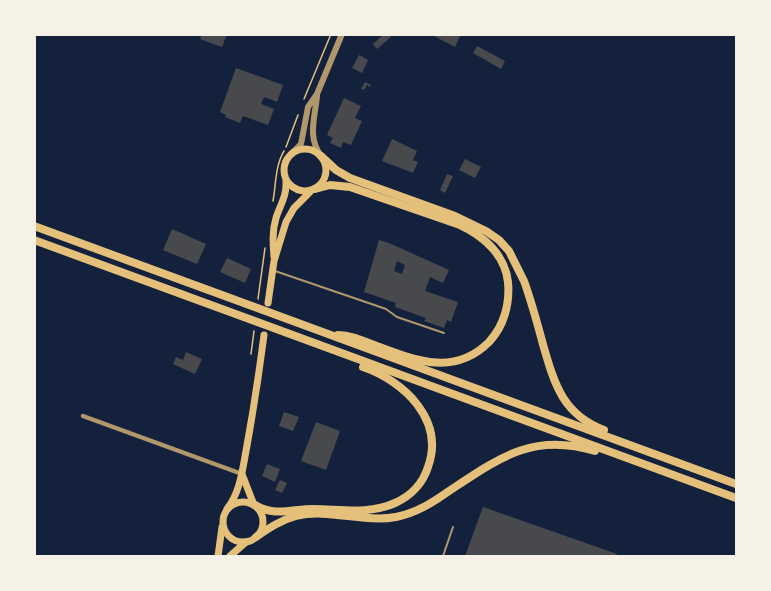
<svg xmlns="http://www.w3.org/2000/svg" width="771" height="591" viewBox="0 0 771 591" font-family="Roboto,sans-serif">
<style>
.building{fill:#48494c;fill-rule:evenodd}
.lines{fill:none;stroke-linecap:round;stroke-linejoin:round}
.path{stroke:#e5c07b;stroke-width:1.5}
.service{stroke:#b1986c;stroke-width:2}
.minor{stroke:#b1986c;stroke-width:4.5}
.tertiary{stroke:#b1986c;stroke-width:6}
.secondary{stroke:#e5c07b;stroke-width:7}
.trunk{stroke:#e5c07b;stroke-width:8}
</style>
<rect width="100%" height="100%" fill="#14213d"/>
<g class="building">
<path d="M 202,34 L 227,34 L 222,47 L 200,39 Z"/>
<path d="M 384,34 L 389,34 L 391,37 L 377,49 L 373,44 Z"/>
<path d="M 430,34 L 461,34 L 455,47 Z"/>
<path d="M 477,46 L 505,61 L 501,69 L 473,53 Z"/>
<path d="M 359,55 L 368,60 L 362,73 L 352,68 Z"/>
<path d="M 236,68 L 283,85 L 277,102 L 264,97 L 261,104 L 274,109 L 268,125 L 243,116 L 240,123 L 225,117 L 226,115 L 220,112 Z"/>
<path d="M 365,82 L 371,85 L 370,87 L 367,85 L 364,90 L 361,89 Z"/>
<path d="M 344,98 L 361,106 L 355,118 L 362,121 L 351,145 L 343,142 L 341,148 L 330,143 L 333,138 L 327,135 Z"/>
<path d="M 392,139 L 417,151 L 413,160 L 418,162 L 413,173 L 382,161 Z"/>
<path d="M 465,159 L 481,167 L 475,178 L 459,170 Z"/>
<path d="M 447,174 L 453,176 L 445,193 L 440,190 Z"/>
<path d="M 172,229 L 206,244 L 197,264 L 163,250 Z"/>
<path d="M 379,240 L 389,243 L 449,270 L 443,283 L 430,277 L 425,291 L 458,302 L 451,322 L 447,320 L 444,328 L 424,321 L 426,318 L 395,307 L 396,303 L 364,292 ZM 397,261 L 405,265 L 402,274 L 394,271 Z"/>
<path d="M 227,258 L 251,269 L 245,283 L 220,272 Z"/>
<path d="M 186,352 L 202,359 L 195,374 L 173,364 L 176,357 L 183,360 Z"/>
<path d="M 284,412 L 299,417 L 293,431 L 279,426 Z"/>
<path d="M 316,422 L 340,431 L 326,470 L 301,461 Z"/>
<path d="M 267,464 L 280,469 L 275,482 L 262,476 Z"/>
<path d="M 280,480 L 287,483 L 282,493 L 275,490 Z"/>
<path d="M 483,507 L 617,554 L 616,556 L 465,556 Z"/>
</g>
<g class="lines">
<g class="path">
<path d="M 304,99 L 331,34"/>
<path d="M 34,141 L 34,160"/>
<path d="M 286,147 L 298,115"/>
<path d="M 273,201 C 276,185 275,166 284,151"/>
<path d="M 258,299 L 265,248"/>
<path d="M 251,354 L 254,331"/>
</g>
<g class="service">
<path d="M 275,271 L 386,309 L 397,317 L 444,333"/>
<path d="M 443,556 L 453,527"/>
</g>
<path class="minor" d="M 83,416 L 242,474"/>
<g class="tertiary">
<path d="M 317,96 C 315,118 307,137 321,156"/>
<path d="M 292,153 L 301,144 L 308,107 L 317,94 L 342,34"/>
</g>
<g class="secondary">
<circle cx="305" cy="170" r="21"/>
<path d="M 274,257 C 273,244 272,231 276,218 C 280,205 287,196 286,181"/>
<path d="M 268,303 L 274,261 L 286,222 L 294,208 L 310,192"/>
<path d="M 242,474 L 254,505"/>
<circle cx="243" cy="522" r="20"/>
<path d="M 227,509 C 240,492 242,472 246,451 C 253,413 259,374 264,335"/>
<path d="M 218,556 L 222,527"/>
<path d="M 230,556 L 246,542"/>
</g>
<g class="trunk">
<path d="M 321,156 L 336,170 L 350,178 L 455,216 L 486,231 L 499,240 L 509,251 L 524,281 C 532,303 538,326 544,348 C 555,386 564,415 604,430"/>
<path d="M 315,189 L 330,185 L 350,187 L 460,225 C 484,236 505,255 508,282 C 510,304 504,326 489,342 C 452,379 410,358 369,343 C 359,339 349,335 338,335"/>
<path d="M 34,226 L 736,484"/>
<path d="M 34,240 L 736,498"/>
<path d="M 255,505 C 274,517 293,509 313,509 C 340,509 369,515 395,503 C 411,496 423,483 428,467 C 445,420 404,381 363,367"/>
<path d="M 256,537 C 269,528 281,520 296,516 C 328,508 363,523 396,517 C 416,513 432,503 449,491 C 499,458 533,432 595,451"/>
</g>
</g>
<rect width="771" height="591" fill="none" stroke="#f6f1e7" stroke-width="72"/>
</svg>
